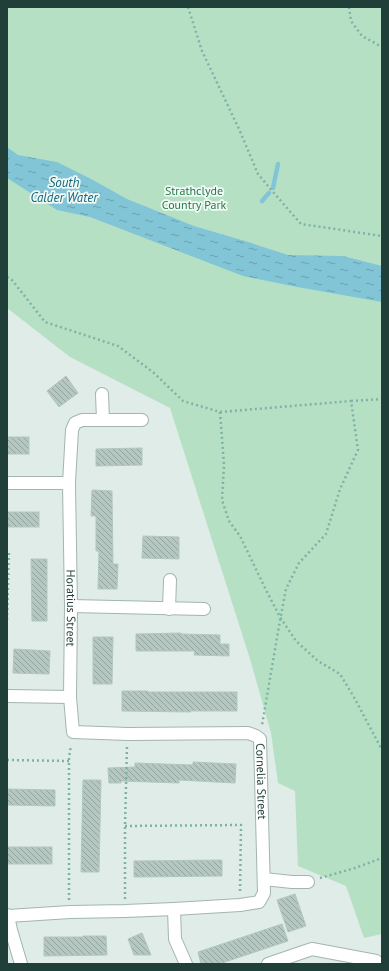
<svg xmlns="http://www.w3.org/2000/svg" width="389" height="971" viewBox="0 0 389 971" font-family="'PT Sans',sans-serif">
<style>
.green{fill:#b6e0c4}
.water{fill:url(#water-ripples)}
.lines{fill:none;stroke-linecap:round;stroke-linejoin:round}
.stream{stroke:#82c5d7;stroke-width:4.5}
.building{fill:url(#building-back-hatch);stroke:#b2c7bf}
.minor-casing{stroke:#a2b5b0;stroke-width:14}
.path{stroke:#7db3a6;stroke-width:2.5;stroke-dasharray:2 3;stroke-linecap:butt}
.minor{stroke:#fff;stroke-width:12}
.labels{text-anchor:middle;stroke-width:3.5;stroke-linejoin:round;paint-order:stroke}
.park-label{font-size:12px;fill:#25794b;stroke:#f1f9f5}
.street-label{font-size:12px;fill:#1f3f38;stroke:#f1f9f5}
.water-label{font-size:13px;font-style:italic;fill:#136780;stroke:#f1f9f5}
</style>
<defs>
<pattern id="water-ripples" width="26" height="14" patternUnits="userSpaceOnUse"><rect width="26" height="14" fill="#82c5d7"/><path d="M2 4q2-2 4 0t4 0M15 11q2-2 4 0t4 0" fill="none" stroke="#6aa1af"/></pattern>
<pattern id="building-back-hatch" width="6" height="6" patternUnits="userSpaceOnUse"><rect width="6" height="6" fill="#b5c7c1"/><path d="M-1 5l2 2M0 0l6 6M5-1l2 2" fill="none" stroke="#93a39e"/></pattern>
</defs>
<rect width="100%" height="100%" fill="#e0ece8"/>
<path class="green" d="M 7,7 L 382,7 L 382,934 L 364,938 L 346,886 L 298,866 L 295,791 L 278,783 L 271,733 L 250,659 L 170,408 L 70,357 L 7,308 Z"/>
<path class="water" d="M 7,147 L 18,155 L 57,162 L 93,180 L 127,199 L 194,226 L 245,241 L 288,255 L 343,256 L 382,266 L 382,302 L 297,287 L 243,276 L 90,217 L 57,210 L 7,178 Z"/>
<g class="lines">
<g class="stream">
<path d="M 273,188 L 278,164"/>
<path d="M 262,201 L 269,193"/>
</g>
</g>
<g class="building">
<path d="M 66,376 L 78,393 L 59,407 L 47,391 Z"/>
<rect x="7" y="437" width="22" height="17"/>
<path d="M 142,448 L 142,465 L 96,466 L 96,449 Z"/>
<path d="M 92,490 L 112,491 L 113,564 L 118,564 L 117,589 L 98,589 L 99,551 L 96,551 L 96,516 L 91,516 Z"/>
<rect x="7" y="512" width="32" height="15"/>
<path d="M 143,536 L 179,537 L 179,559 L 142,558 Z"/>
<path d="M 31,559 L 47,559 L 47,621 L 32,621 Z"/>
<path d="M 181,633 L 181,634 L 220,635 L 220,644 L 229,644 L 229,656 L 194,655 L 195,651 L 136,651 L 136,634 Z"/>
<path d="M 93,637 L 113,637 L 112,684 L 93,684 Z"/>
<path d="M 14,649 L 50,651 L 49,674 L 13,673 Z"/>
<path d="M 122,691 L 148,691 L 148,692 L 237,692 L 237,711 L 190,711 L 191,712 L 122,711 Z"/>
<path d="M 193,762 L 236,764 L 235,783 L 179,780 L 179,783 L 121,781 L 121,783 L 109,783 L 108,768 L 135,767 L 135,763 L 193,765 Z"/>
<path d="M 83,780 L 101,780 L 99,872 L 81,872 Z"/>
<path d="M 7,789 L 55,790 L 55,806 L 7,805 Z"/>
<rect x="7" y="847" width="45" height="17"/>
<path d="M 222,860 L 222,876 L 134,877 L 134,861 Z"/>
<path d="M 295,894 L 306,926 L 288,932 L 277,900 Z"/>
<path d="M 282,924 L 288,941 L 219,964 L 201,964 L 198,952 Z"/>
<path d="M 142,933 L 151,955 L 134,955 L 128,939 Z"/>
<path d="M 83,936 L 106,936 L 107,955 L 44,956 L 44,937 L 83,937 Z"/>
</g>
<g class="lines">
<defs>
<g id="minor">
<path d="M 102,394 L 103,420"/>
<path id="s1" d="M 7,483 L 69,483 L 71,606 L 70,697 L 73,732 L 128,734 L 248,733 L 256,736 L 260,739 L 264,893 L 259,902 L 240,905 L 174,909 L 125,911 L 70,912 L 8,916 L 7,915"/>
<path d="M 69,483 L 72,430 L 75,423 L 82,420 L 142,420"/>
<path d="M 71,606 L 204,609"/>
<path d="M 169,609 L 170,580"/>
<path d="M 7,696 L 70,697"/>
<path d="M 264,879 L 292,882 L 308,882"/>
<path d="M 174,909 L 175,939 L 186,964"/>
<path d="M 8,916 L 11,930 L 21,964"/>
<path d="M 268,964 L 312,949 L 376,961"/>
</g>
</defs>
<use href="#minor" class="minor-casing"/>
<g class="path">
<path d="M 188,7 L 202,51 L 239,129 L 258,174 L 273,192 L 301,224 L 382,236"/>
<path d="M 349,7 L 351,21 L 362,36 L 382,47"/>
<path d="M 7,277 L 12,280 L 45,322 L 118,346 L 154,373 L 183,401 L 220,412 L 351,401 L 358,450 L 340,489 L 326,534 L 299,563 L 286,589 L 279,626 L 262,725"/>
<path d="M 351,401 L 382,399"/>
<path d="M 220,412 L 224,465 L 222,500 L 229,521 L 240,536 L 266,590 L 280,617 L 296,641 L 318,661 L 340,674 L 355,699 L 382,750"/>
<path d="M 7,620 L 9,550"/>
<path d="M 7,760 L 69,761"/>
<path d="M 125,826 L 241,825 L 240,893"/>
<path d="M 320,878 L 355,868 L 382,858"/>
<path d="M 125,899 L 125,826 L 127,746"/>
<path d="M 69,900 L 69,758 L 71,745"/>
</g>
<use href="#minor" class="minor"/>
</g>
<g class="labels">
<g class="park-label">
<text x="194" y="195">Strathclyde<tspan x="194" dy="14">Country Park</tspan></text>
</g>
<g class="street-label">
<text dy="4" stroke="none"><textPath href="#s1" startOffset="187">Horatius Street</textPath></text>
<text dy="4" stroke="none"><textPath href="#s1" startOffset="542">Cornelia Street</textPath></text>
</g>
<g class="water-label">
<text x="64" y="187">South<tspan x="64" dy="15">Calder Water</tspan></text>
</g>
</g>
<rect width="389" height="971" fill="none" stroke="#1f3f38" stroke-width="16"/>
</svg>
